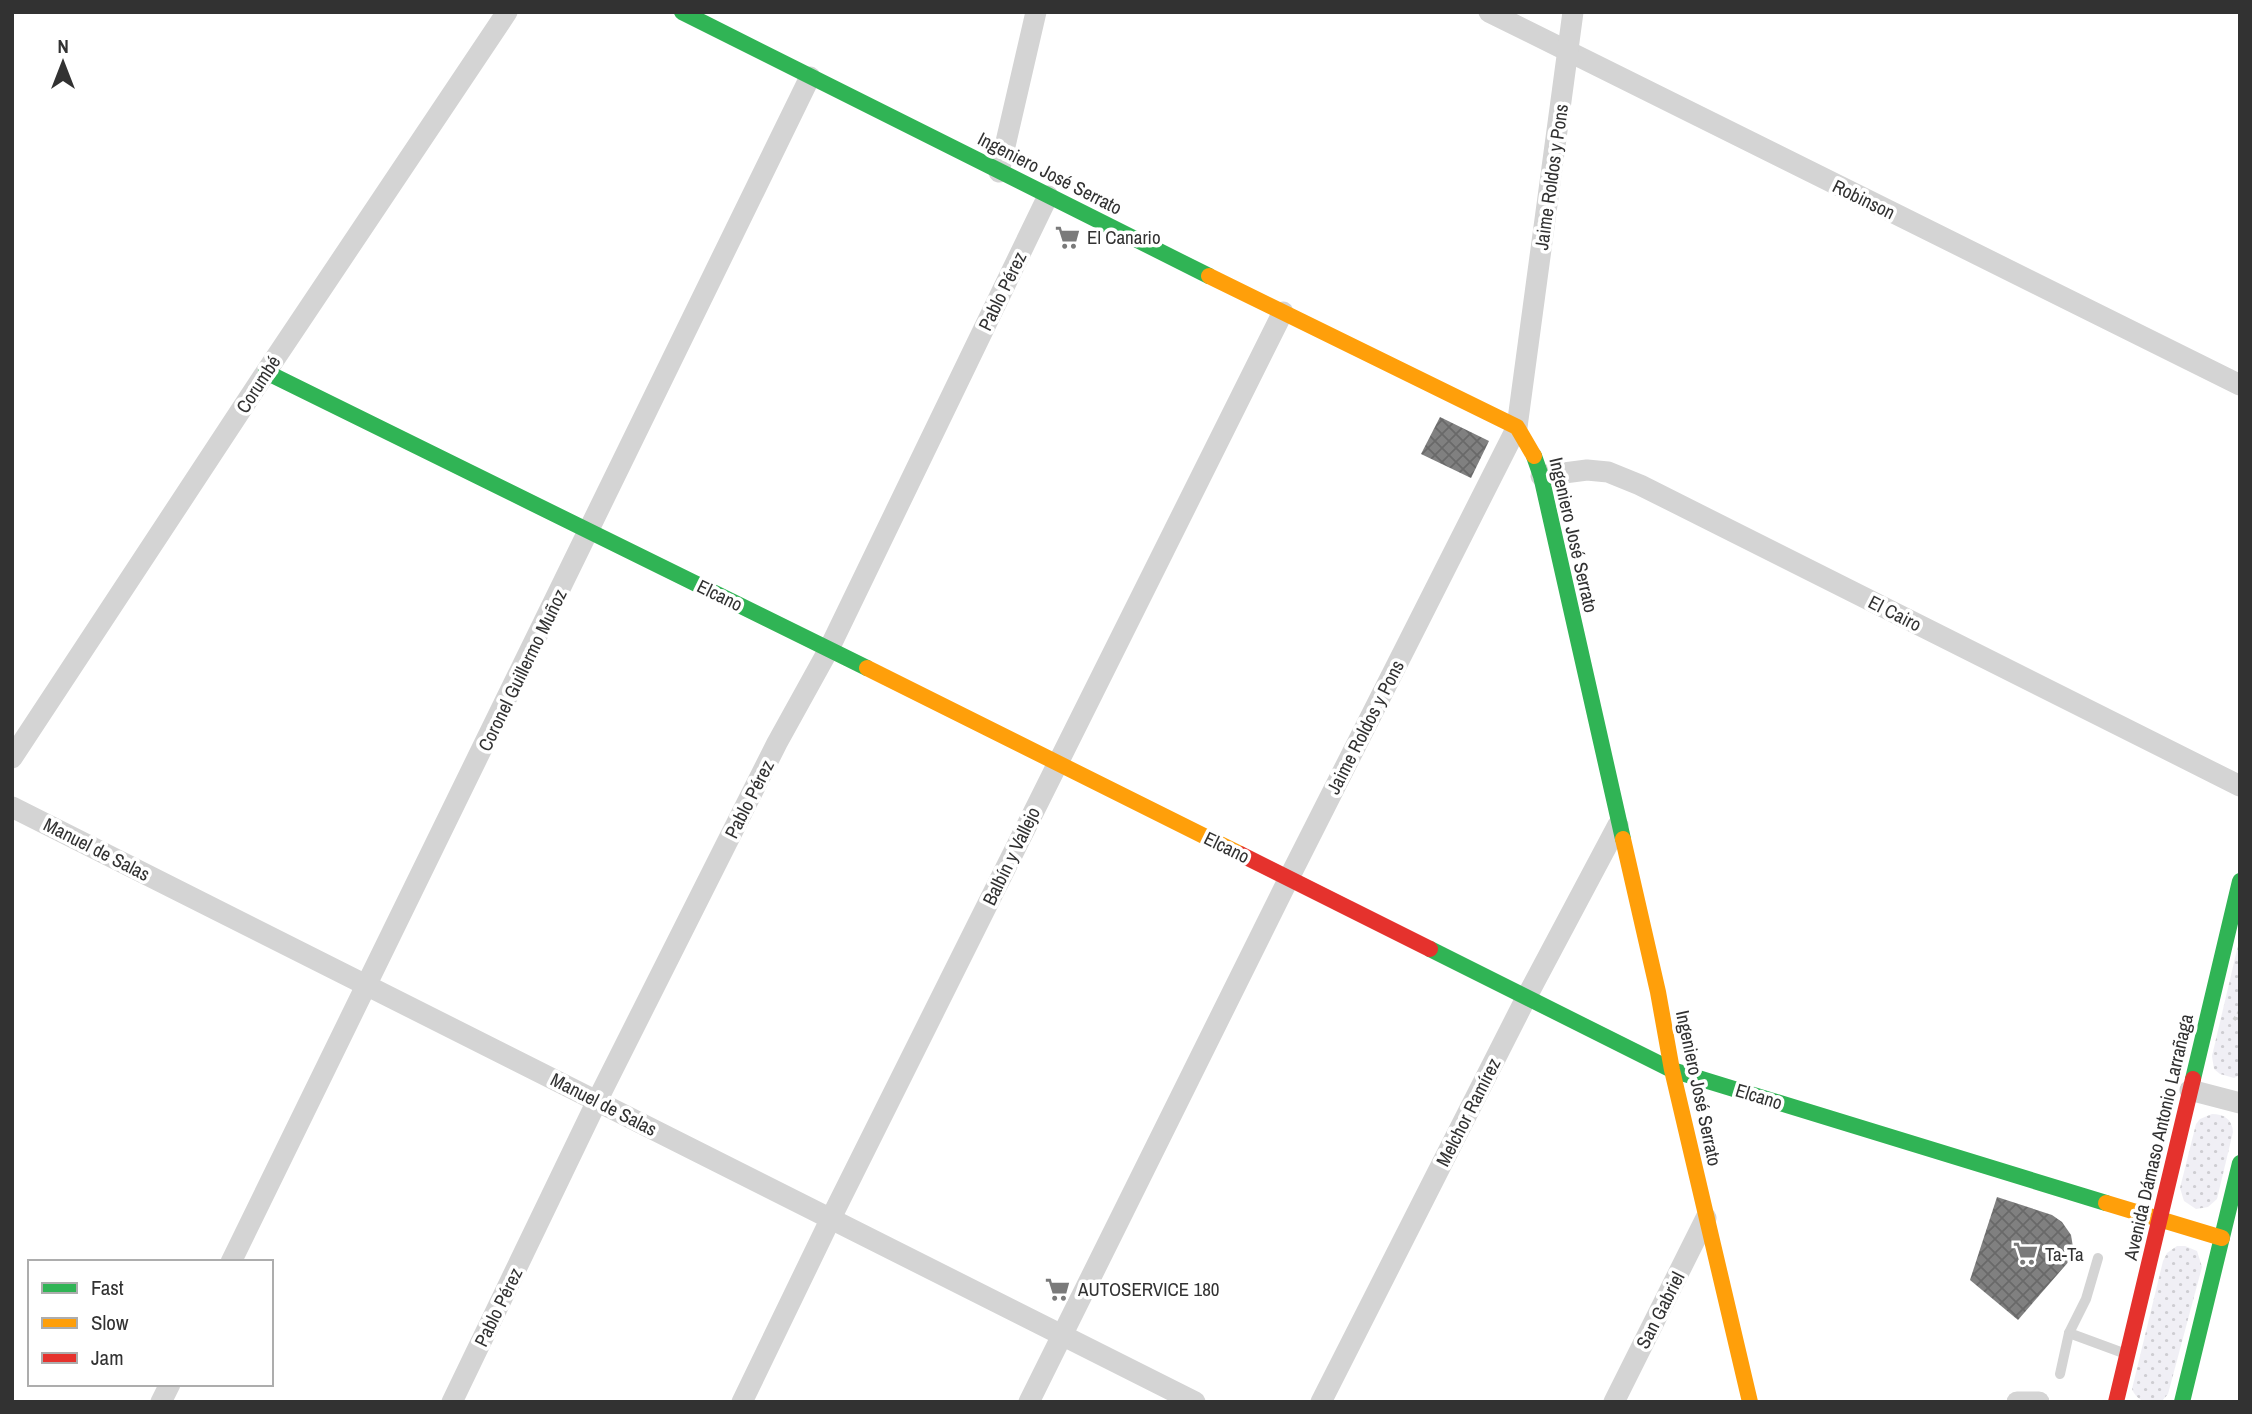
<svg xmlns="http://www.w3.org/2000/svg" width="2252" height="1414" viewBox="0 0 2252 1414" font-family="'Archivo Narrow',sans-serif">
<style>
.grass{fill:url(#grass-dots)}
.building{fill:url(#building-cross-hatch)}
.lines{fill:none;stroke-linecap:round;stroke-linejoin:round}
.path{stroke:#d0d0d0;stroke-width:3.5;stroke-dasharray:3.5 3.5;stroke-linecap:butt}
.lane{stroke:#d4d4d4;stroke-width:10}
.street{stroke:#d4d4d4;stroke-width:21}
.fast{stroke:#30b455;stroke-width:16}
.slow{stroke:#ff9f0a;stroke-width:16}
.jam{stroke:#e5322d;stroke-width:16}
.labels{text-anchor:middle;stroke-width:7;stroke-linejoin:round;paint-order:stroke}
.street-label{font-size:19px;fill:#323232;stroke:#fff}
.poi-label{font-size:19px;fill:#323232;stroke:#fff;text-anchor:start}
</style>
<defs>
<pattern id="grass-dots" width="8" height="8" patternUnits="userSpaceOnUse" patternTransform="scale(1.75)"><rect width="8" height="8" fill="#f0eff5"/><path d="M2 2h.1M6 6h.1" fill="none" stroke="#cecdd2" stroke-width="1.8" stroke-linecap="round"/></pattern>
<pattern id="building-cross-hatch" width="8" height="8" patternUnits="userSpaceOnUse" patternTransform="scale(1.75)"><rect width="8" height="8" fill="#808080"/><path d="M0 0l8 8M0 8l8-8" fill="none" stroke="#696969"/></pattern>
</defs>
<rect width="100%" height="100%" fill="#fff"/>
<g class="grass">
<path d="M 2240,937 L 2240,1075 L 2234,1078 L 2220,1074 L 2214,1069 L 2212,1056 Z"/>
<path d="M 2212,1114 C 2224,1114 2232,1119 2233,1132 L 2217,1199 L 2208,1207 L 2196,1209 L 2184,1201 L 2180,1188 L 2196,1124 L 2200,1119 Z"/>
<path d="M 2177,1246 L 2185,1246 L 2197,1251 L 2202,1267 L 2168,1394 L 2162,1401 C 2148,1403 2138,1403 2132,1389 L 2163,1261 L 2167,1253 Z"/>
</g>
<g class="building">
<path d="M 1440,417 L 1489,441 L 1471,478 L 1421,454 Z"/>
<path d="M 1997,1197 L 2052,1215 L 2062,1222 L 2071,1235 L 2073,1247 L 2070,1260 L 2018,1320 L 1970,1280 Z"/>
</g>
<g class="lines">
<path class="path" d="M 2234,1020 L 2240,1011"/>
<g class="lane">
<path d="M 2069,1333 L 2126,1354"/>
<path d="M 2060,1374 L 2069,1333 L 2086,1299 L 2098,1258"/>
</g>
<g class="street">
<path d="M 1489,12 L 2240,385"/>
<path d="M 999,172 L 1036,12"/>
<path d="M 1541,476 L 1587,470 L 1608,472 L 1640,485 L 2240,786"/>
<path d="M 12,758 L 266,372 L 507,12"/>
<path d="M 12,807 L 1195,1402"/>
<path d="M 2190,1090 L 2240,1103"/>
<path d="M 231,1262 L 810,77"/>
<path d="M 161,1402 L 170,1384"/>
<path d="M 452,1402 L 597,1101 L 777,743 L 829,649 L 1048,196"/>
<path d="M 742,1402 L 831,1218 L 1283,312"/>
<path d="M 1029,1402 L 1289,878 L 1517,427 L 1573,12"/>
<path d="M 1321,1402 L 1526,998 L 1618,825"/>
<path d="M 1614,1402 L 1706,1218"/>
<path d="M 2017,1402 L 2039,1402"/>
</g>
<g class="fast">
<path d="M 682,12 L 1209,276"/>
<path d="M 266,372 L 867,668"/>
<path d="M 1534,456 L 1541,476 L 1623,839"/>
<path d="M 1430,949 L 1672,1070 L 2106,1203"/>
<path d="M 2193,1079 L 2240,881"/>
<path d="M 2182,1402 L 2240,1163"/>
</g>
<g class="slow">
<path d="M 1209,276 L 1517,427 L 1534,456"/>
<path d="M 867,668 L 1240,854"/>
<path d="M 1623,839 L 1658,992 L 1672,1070 L 1750,1402"/>
<path d="M 2106,1203 L 2222,1238"/>
</g>
<g class="jam">
<path d="M 1240,854 L 1430,949"/>
<path d="M 2116,1402 L 2193,1079"/>
</g>
</g>
<defs>
<symbol id="supermarket-bare" viewBox="-9 -9 18 18"><path d="M-6-5.5h2.5l.6 2H6L4.5 2H-2.5L-4.4-4H-6ZM-1.5 3.2a1.3 1.3 0 1 0 .1 0ZM3 3.2a1.3 1.3 0 1 0 .1 0Z" fill="#7a7a7a" stroke="#fff" stroke-width="2.5" paint-order="stroke"/></symbol>
</defs>
<g fill-rule="evenodd">
<use href="#supermarket-bare" x="1050" y="220" width="35" height="35"/>
<use href="#supermarket-bare" x="2008" y="1236" width="35" height="35"/>
<use href="#supermarket-bare" x="1040" y="1272" width="35" height="35"/>
</g>
<g class="labels">
<g class="street-label">
<text transform="translate(1050 173) rotate(27)" y="7">Ingeniero José Serrato</text>
<text transform="translate(1551 177) rotate(-82)" y="7">Jaime Roldos y Pons</text>
<text transform="translate(1864 199) rotate(26)" y="7">Robinson</text>
<text transform="translate(1002 291) rotate(-64)" y="7">Pablo Pérez</text>
<text transform="translate(258 384) rotate(-57)" y="7">Corumbé</text>
<text transform="translate(1574 535) rotate(77)" y="7">Ingeniero José Serrato</text>
<text transform="translate(720 595) rotate(26)" y="7">Elcano</text>
<text transform="translate(1895 613) rotate(27)" y="7">El Cairo</text>
<text transform="translate(522 670) rotate(-64)" y="7">Coronel Guillermo Muñoz</text>
<text transform="translate(1365 727) rotate(-63)" y="7">Jaime Roldos y Pons</text>
<text transform="translate(749 799) rotate(-63)" y="7">Pablo Pérez</text>
<text transform="translate(1227 847) rotate(26)" y="7">Elcano</text>
<text transform="translate(97 849) rotate(27)" y="7">Manuel de Salas</text>
<text transform="translate(1011 856) rotate(-64)" y="7">Balbín y Vallejo</text>
<text transform="translate(1699 1088) rotate(78)" y="7">Ingeniero José Serrato</text>
<text transform="translate(1759 1096) rotate(17)" y="7">Elcano</text>
<text transform="translate(604 1104) rotate(27)" y="7">Manuel de Salas</text>
<text transform="translate(1468 1112) rotate(-63)" y="7">Melchor Ramírez</text>
<text transform="translate(2158 1137) rotate(-77)" y="7">Avenida Dámaso Antonio Larrañaga</text>
<text transform="translate(498 1307) rotate(-64)" y="7">Pablo Pérez</text>
<text transform="translate(1660 1310) rotate(-63)" y="7">San Gabriel</text>
</g>
<g class="poi-label">
<text x="1087" y="244">El Canario</text>
<text x="2045" y="1261">Ta-Ta</text>
<text x="1078" y="1296">AUTOSERVICE 180</text>
</g>
</g>
<rect width="2252" height="1414" fill="none" stroke="#323232" stroke-width="28"/>
<rect x="28" y="1260" width="245" height="126" fill="#ffffff" stroke="#adadad" stroke-width="2"/>
<rect x="42" y="1283" width="35" height="10" fill="#30b455" stroke="#adadad" stroke-width="2"/>
<text x="91" y="1295" font-size="21" fill="#323232">Fast</text>
<rect x="42" y="1318" width="35" height="10" fill="#ff9f0a" stroke="#adadad" stroke-width="2"/>
<text x="91" y="1330" font-size="21" fill="#323232">Slow</text>
<rect x="42" y="1353" width="35" height="10" fill="#e5322d" stroke="#adadad" stroke-width="2"/>
<text x="91" y="1365" font-size="21" fill="#323232">Jam</text>
<g transform="translate(63 63)" stroke="#ffffff" stroke-width="5" paint-order="stroke">
<path d="M0-5L12 26L0 18L-12 26Z" fill="#323232"/>
<text y="-10" font-size="19" font-weight="bold" text-anchor="middle" fill="#323232">N</text>
</g>
</svg>
